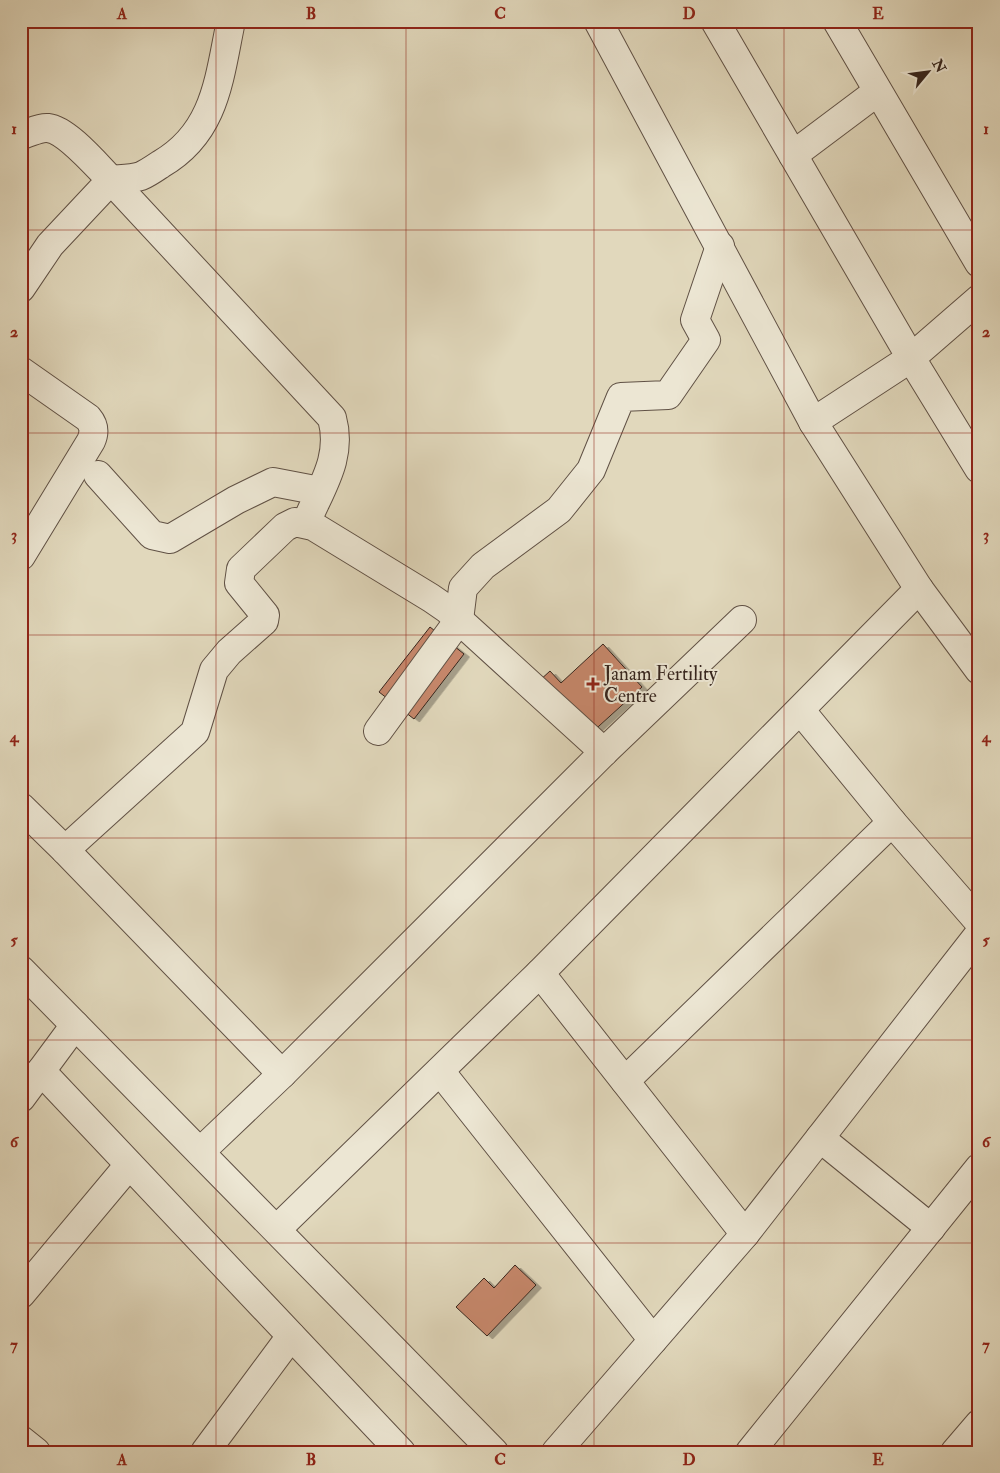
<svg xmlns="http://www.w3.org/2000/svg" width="1000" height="1473" viewBox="0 0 1000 1473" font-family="'IM FELL Double Pica',serif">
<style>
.building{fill:#c7886c;stroke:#35241d;filter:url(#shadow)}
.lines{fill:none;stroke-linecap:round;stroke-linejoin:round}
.minor-casing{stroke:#605145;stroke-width:30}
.minor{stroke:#ece6d3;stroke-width:28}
.grid{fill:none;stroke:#8f2418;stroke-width:1;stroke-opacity:0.55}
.poi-dot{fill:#8f2418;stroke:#ece6d3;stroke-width:2}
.labels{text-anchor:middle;stroke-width:4;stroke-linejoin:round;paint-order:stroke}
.poi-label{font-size:19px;fill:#35241d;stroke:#ece6d3;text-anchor:start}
.neatline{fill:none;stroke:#8f2418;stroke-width:2}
.grid-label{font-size:16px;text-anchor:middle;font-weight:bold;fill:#8f2418}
</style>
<defs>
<filter id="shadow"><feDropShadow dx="5.5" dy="3" stdDeviation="0" flood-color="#0004"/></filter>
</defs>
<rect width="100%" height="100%" fill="#e1d8bc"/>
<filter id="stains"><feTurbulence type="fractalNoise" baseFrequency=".004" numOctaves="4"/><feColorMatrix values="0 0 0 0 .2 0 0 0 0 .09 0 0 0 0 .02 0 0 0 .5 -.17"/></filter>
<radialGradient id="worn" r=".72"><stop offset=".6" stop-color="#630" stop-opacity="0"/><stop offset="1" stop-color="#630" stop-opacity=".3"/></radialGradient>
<g class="building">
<path d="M 430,627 L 464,654 L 414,719 L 379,692 Z"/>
<path d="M 603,644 L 642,687 L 578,745 L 528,691 L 550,671 L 561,683 Z"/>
<path d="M 515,1265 L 536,1285 L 487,1336 L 456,1307 L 484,1278 L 494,1288 Z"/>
</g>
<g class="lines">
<defs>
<g id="minor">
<path d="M 598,21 L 813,422 L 919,589 L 979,670"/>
<path d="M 715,21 L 911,358 L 979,469"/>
<path d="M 837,21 L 979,263"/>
<path d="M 21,135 C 30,133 39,127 48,128 C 67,130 97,166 111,180 L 50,245 L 21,288"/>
<path d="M 793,155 L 877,92"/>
<path d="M 111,180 L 332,418 C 343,458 321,487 306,523"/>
<path d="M 111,180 C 120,179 132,179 141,176 C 148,173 155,168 161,164 C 216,132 219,78 231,21"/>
<path d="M 21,371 L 88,418 C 94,425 95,432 91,441 L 21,556"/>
<path d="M 813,422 L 911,358 L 979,299"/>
<path d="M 98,475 L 152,535 L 170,539 L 236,500 L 273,482 L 320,491"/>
<path d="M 801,711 L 892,822 L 979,922"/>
<path d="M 378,731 L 459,620 L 463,588 L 483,566 L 559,510 L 591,470 L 621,397 L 668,395 L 706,340 L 695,320 L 720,246"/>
<path d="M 21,807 L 65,850 L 282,1074 L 200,1152"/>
<path d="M 65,850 L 195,732 L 214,670 L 229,652 L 264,621 L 265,615 L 239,583 L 241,569 L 285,527 L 295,522 L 313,526 L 431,598 L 447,609 L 604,752"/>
<path d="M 21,970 L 494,1452"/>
<path d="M 540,973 L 745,1234"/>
<path d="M 41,1071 L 401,1452"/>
<path d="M 440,1071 L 653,1340"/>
<path d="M 282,1074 L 604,752 L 742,620"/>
<path d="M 625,1081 L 892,822"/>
<path d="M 21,1098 L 75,1025"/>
<path d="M 820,1138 L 931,1228"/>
<path d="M 277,1229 L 540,973 L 919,589"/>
<path d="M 21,1294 L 129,1165"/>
<path d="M 21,1440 L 36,1452"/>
<path d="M 205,1452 L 291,1336"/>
<path d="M 556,1452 L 745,1234 L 979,934"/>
<path d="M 750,1452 L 979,1168"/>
<path d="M 955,1452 L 979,1424"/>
</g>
</defs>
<use href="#minor" class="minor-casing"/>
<use href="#minor" class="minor"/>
</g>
<path class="grid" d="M 216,21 L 216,1452M 406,21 L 406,1452M 594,21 L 594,1452M 784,21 L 784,1452M 21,230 L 979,230M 21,433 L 979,433M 21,635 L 979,635M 21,838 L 979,838M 21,1040 L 979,1040M 21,1243 L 979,1243"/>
<path class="poi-dot" d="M590.5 676.5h5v5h5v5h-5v5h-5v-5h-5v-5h5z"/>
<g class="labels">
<g class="poi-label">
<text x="604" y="680">Janam Fertility<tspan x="604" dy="22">Centre</tspan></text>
</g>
</g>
<rect width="1000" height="1473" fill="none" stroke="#e1d8bc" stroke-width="55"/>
<g transform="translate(928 72) rotate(61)" stroke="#ece6d3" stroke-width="4" paint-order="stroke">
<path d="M0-4L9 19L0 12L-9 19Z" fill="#35241d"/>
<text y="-8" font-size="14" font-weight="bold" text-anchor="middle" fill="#35241d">N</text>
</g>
<rect x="28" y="28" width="944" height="1418" class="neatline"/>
<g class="grid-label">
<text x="122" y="19">A</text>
<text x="311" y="19">B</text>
<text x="500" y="19">C</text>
<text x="689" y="19">D</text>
<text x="878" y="19">E</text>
<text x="14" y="134">1</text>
<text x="986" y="134">1</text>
<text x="14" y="337">2</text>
<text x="986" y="337">2</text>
<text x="14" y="540">3</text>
<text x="986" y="540">3</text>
<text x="14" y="742">4</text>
<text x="986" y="742">4</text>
<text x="14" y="945">5</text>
<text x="986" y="945">5</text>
<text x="14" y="1147">6</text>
<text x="986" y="1147">6</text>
<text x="14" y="1350">7</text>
<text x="986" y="1350">7</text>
<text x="122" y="1465">A</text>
<text x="311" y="1465">B</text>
<text x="500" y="1465">C</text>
<text x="689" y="1465">D</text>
<text x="878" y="1465">E</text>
</g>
<rect width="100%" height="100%" filter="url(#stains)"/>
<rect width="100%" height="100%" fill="url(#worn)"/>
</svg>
